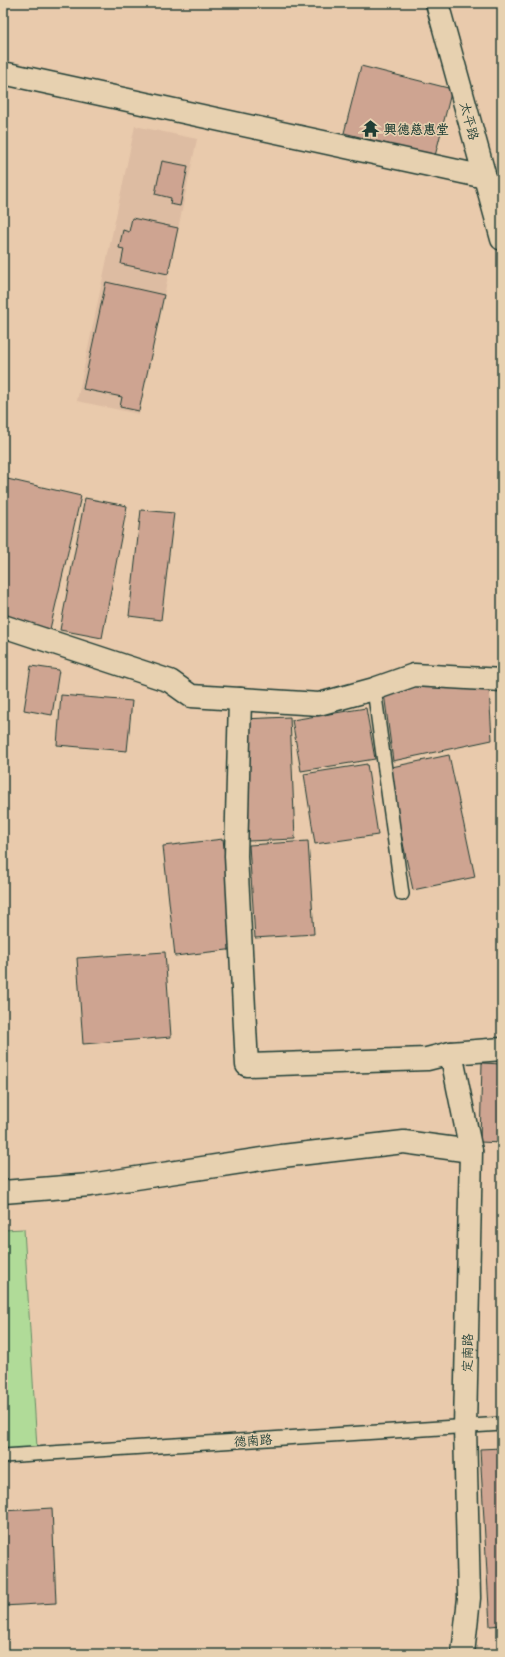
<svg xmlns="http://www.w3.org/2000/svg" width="505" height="1657" viewBox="0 0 505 1657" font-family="'Architects Daughter','LXGW WenKai TC',sans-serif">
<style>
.built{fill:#ddbca2}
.green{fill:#b0db98;stroke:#688c66}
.building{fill:#cea491;stroke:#1f3d34}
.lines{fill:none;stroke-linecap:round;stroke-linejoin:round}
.service-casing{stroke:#1f3d34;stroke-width:16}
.minor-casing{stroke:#1f3d34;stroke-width:25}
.tertiary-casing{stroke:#1f3d34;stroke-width:25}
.service{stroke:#e7d1b0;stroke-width:13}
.minor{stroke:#e7d1b0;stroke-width:22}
.tertiary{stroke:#e7d1b0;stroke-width:22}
.labels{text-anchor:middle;stroke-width:3;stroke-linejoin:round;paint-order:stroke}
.street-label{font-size:13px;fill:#1f3d34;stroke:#e7d1b0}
.poi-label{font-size:13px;font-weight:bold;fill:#1f3d34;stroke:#e7d1b0;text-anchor:start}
</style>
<rect width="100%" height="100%" fill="#e9caac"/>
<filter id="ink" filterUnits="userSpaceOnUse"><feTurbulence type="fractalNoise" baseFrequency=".025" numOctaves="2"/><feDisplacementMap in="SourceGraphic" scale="8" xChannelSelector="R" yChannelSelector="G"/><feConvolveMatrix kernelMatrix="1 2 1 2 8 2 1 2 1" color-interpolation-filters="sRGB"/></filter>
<g filter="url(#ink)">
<path class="built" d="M 135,126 L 197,139 L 139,414 L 77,401 Z"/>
<path class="green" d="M 24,1229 L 37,1448 L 3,1450 L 3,1230 Z"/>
<g class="building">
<path d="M 361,66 L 452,89 L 435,156 L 344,133 Z"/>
<path d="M 162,161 L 188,166 L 180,206 L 170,204 L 171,198 L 155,194 Z"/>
<path d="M 132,218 L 178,228 L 168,274 L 121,264 L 124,249 L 119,248 L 123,230 L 129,232 Z"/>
<path d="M 106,282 L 164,295 L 139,411 L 120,407 L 122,397 L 83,389 Z"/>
<path d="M 3,478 L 81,496 L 50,629 L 3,618 Z"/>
<path d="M 85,498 L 127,506 L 102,638 L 60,630 Z"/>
<path d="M 141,510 L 174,513 L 161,620 L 129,616 Z"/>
<path d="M 31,666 L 59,670 L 52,715 L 24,710 Z"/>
<path d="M 413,681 L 489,688 L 492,740 L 393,761 L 384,693 Z"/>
<path d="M 61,695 L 132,701 L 127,751 L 57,745 Z"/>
<path d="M 366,708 L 375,759 L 301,771 L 292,720 Z"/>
<path d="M 290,717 L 295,839 L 248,841 L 243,719 Z"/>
<path d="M 449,755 L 475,877 L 413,890 L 387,768 Z"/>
<path d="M 367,764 L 378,835 L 315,844 L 304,774 Z"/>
<path d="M 223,839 L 236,949 L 175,956 L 163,846 Z"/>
<path d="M 308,841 L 314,934 L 255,938 L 249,845 Z"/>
<path d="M 165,952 L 171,1037 L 83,1044 L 77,958 Z"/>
<path d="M 482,1063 L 502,1064 L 502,1143 L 480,1142 Z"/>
<path d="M 502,1448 L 502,1625 L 490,1626 L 480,1449 Z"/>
<path d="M 52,1508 L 56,1603 L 3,1606 L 3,1511 Z"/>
</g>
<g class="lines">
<defs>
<g id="service">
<path d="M 374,689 L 402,894"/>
<path d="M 3,1456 L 502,1424"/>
</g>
<g id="minor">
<path d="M 3,73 L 485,177"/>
<path d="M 3,626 L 170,681 L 191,696 L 319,704 L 374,689 L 414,675 L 502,680"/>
<path d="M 240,699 L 236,856 L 247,1065 L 427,1059 L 451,1053 L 502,1049"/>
<path d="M 451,1053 L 471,1151 L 465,1427 L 469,1598 L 463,1654"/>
<path d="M 3,1192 L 90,1185 L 282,1156 L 404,1142 L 471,1151"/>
</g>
<path id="tertiary" d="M 437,3 L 502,239"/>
</defs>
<use href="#service" class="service-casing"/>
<use href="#minor" class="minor-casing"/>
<use href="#tertiary" class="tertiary-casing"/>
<use href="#service" class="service"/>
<use href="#minor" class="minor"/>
<use href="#tertiary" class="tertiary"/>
</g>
</g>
<defs>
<symbol id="temple-bare" viewBox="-9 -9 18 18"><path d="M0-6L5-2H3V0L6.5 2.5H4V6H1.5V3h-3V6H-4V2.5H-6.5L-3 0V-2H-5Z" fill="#1f3d34" stroke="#e7d1b0" stroke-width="2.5" paint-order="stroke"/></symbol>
</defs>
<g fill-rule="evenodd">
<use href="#temple-bare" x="358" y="116" width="25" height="25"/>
</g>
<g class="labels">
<g class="street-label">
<text transform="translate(470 121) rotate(75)" y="5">太平路</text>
<text transform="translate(467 1353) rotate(-89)" y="5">定南路</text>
<text transform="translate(253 1440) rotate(-4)" y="5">德南路</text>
</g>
<g class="poi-label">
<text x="384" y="134">興德慈惠堂</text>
</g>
</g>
<rect width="505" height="1657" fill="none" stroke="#e7d1b0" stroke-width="16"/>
<rect x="8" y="8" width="489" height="1641" fill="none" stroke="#1f3d34" stroke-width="1.5" filter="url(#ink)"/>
</svg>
